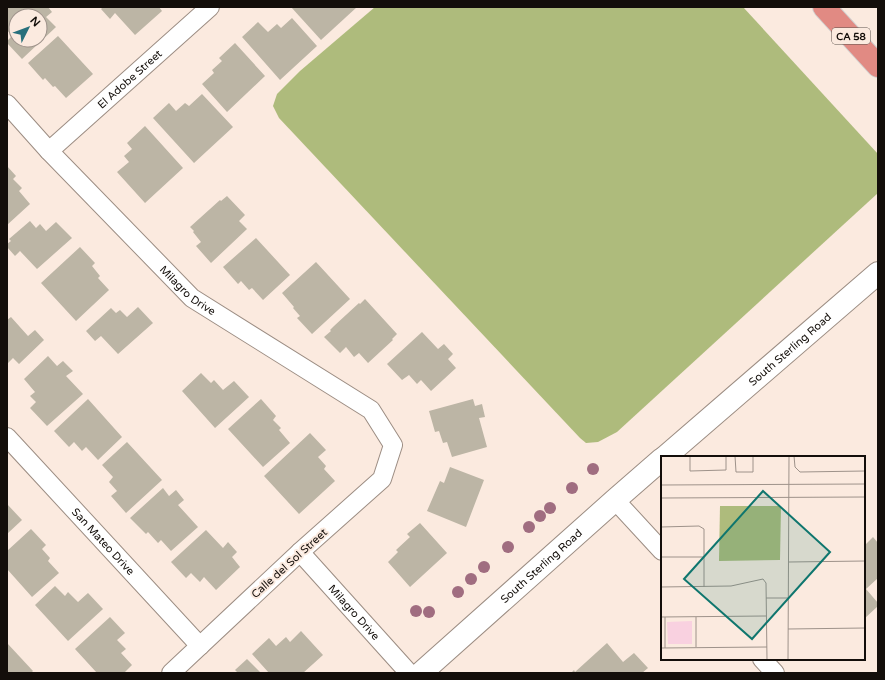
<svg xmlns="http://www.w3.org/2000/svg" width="885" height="680" viewBox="0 0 885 680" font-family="'Varela Round',sans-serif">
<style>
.water{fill:#aebb7c}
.building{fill:#bcb5a5;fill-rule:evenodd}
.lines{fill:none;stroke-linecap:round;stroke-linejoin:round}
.street-casing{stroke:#9c8d83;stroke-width:20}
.secondary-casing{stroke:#9c8d83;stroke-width:24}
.highway-casing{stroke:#d0cfce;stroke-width:24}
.street{stroke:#fff;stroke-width:18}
.secondary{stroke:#fff;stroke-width:22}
.highway{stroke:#e18a83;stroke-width:22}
.tree{fill:#a06d80}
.labels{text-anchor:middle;stroke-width:4;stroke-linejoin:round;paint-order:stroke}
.shield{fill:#fbeadf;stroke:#59504a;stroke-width:1}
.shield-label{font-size:10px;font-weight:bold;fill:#130e0a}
.street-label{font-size:11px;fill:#130e0a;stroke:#fbeadf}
.inset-road{fill:none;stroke:#9e928a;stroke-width:1}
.view{fill:#0f766e;fill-opacity:0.15;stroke:#0f766e;stroke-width:2}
.inset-edge{fill:none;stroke:#130e0a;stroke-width:2}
</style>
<rect width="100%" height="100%" fill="#fbeadf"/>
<path class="water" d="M 375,7 L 743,7 L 878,154 L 878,193 L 617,432 L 598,442 L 586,443 L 580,438 L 279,118 L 273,106 L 277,94 L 300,71 Z"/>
<g class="building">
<path d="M 7,7 L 48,7 L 52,12 L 46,17 L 56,27 L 22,59 L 7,43 L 7,41 L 12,36 L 7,30 L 7,26 L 8,25 L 7,24 ZM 16,16 L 40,16 L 40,40 L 16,40 Z"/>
<path d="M 103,7 L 159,7 L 162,11 L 135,35 L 115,13 L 110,19 L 101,9 Z"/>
<path d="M 291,7 L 357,7 L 321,40 Z"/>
<path d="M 292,18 L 317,46 L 280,80 L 242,37 L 258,22 L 268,32 L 277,24 L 281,28 Z"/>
<path d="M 58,36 L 93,74 L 66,98 L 55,86 L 53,87 L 45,78 L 43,80 L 28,63 Z"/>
<path d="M 235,43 L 265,76 L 227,112 L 202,84 L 214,73 L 212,70 L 222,61 L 219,58 Z"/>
<path d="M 202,94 L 233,127 L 194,163 L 153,118 L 169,103 L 176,111 L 185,103 L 189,106 Z"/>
<path d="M 145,126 L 183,168 L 145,203 L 117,172 L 129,162 L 124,156 L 132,149 L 127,143 Z"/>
<path d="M 7,166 L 16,176 L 13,179 L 22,188 L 19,191 L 30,204 L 7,225 Z"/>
<path d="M 227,196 L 245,215 L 239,221 L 247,229 L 211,263 L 196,246 L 201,242 L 193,232 L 194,231 L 190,227 L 220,200 L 221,201 Z"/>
<path d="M 30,221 L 36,228 L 40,224 L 46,231 L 56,222 L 72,238 L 37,269 L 20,251 L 15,256 L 7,247 L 7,244 L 11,241 L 9,239 Z"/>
<path d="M 256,238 L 290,275 L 263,300 L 252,288 L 249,290 L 241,281 L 238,284 L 223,267 Z"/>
<path d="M 80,247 L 95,263 L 92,266 L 100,276 L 98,278 L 109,290 L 76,321 L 41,283 Z"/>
<path d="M 316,262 L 350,299 L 312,334 L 297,318 L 300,316 L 293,308 L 294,307 L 282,293 Z"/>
<path d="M 365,299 L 397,334 L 392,339 L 393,340 L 368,363 L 359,353 L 354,357 L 346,347 L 340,353 L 324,337 L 331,331 L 330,330 L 334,326 L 359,303 L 360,304 Z"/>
<path d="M 138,307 L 153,323 L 118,354 L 101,336 L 95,341 L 86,331 L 111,308 L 116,313 L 120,310 L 127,317 Z"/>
<path d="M 11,317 L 28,336 L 35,330 L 44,340 L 19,364 L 13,358 L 8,363 L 7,362 L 7,320 Z"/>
<path d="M 422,332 L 438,349 L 444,344 L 453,354 L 448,359 L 456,368 L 431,391 L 421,380 L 417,384 L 409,375 L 402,380 L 387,364 Z"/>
<path d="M 48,356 L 57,366 L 63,361 L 73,371 L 66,376 L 83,394 L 47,426 L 30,408 L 36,402 L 30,396 L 35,392 L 24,379 Z"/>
<path d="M 201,373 L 211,383 L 214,380 L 223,390 L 234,381 L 249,397 L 215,428 L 182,391 Z"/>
<path d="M 88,399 L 122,437 L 98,460 L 86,447 L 82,451 L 74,442 L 69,447 L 54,431 Z"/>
<path d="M 261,399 L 276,416 L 273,420 L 281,428 L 279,430 L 290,443 L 263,467 L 228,429 Z"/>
<path d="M 473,399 L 475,406 L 482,404 L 485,417 L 479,418 L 487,447 L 452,457 L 447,442 L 443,443 L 439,431 L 435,432 L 429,411 Z"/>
<path d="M 310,433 L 326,450 L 318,457 L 326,466 L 324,469 L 335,481 L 299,514 L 264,476 Z"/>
<path d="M 127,442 L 162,480 L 126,513 L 111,496 L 117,491 L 109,482 L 113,477 L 102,465 Z"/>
<path d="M 450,467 L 484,480 L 466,527 L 427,511 L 440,481 L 444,483 Z"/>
<path d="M 163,488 L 169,496 L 176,490 L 184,500 L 178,505 L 198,527 L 171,551 L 161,540 L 158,543 L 148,532 L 146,534 L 130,518 Z"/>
<path d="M 7,504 L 22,520 L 7,534 Z"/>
<path d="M 420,523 L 447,553 L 410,587 L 388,562 L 398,552 L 396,550 L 410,537 L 407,534 Z"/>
<path d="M 31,529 L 46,545 L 42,549 L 50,558 L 48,561 L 59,573 L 32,597 L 7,569 L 7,551 Z"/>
<path d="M 206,530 L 223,548 L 228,542 L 237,552 L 232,557 L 240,567 L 216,590 L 204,577 L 200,582 L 191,573 L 186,578 L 171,562 Z"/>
<path d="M 873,537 L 878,543 L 878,578 L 866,589 L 878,603 L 878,606 L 864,619 L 864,546 Z"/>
<path d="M 55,586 L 65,596 L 68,592 L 78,602 L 88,593 L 103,609 L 68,641 L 35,605 Z"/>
<path d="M 110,617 L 125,633 L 117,640 L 126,649 L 121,653 L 132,665 L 124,673 L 97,673 L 75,649 Z"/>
<path d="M 301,631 L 323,655 L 303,673 L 269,673 L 252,654 L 269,638 L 276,646 L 286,637 L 290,642 Z"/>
<path d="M 7,643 L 33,671 L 31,673 L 7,673 Z"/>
<path d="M 607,643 L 623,662 L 634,653 L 648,668 L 642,673 L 571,673 L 574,670 L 575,672 Z"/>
<path d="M 247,659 L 261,673 L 238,673 L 235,670 Z"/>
</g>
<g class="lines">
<defs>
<g id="street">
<path id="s1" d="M 7,104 L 49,151 L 192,298 L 371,410 L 393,445 L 382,479 L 300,552 L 171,673"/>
<path id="s2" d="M 49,151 L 210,7"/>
<path id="s3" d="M 7,437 L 200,646"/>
<path d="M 615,500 L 662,551"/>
<path id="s4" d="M 300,552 L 409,673"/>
<path d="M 762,659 L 775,673"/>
</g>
<g id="secondary">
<path id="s5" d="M 665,457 L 878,273"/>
<path id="s6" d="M 421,673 L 615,500 L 662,459"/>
</g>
<path id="highway" d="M 824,7 L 878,66"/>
</defs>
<use href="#street" class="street-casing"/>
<use href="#secondary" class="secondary-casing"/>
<use href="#highway" class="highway-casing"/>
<use href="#street" class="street"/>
<use href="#secondary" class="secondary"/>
<use href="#highway" class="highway"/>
</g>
<g class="tree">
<circle cx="593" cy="469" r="6"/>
<circle cx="572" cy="488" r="6"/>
<circle cx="550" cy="508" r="6"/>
<circle cx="540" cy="516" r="6"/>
<circle cx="529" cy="527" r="6"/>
<circle cx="508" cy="547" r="6"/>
<circle cx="484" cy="567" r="6"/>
<circle cx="471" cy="579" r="6"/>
<circle cx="458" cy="592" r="6"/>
<circle cx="416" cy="611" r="6"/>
<circle cx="429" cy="612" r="6"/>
</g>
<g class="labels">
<rect class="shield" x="832" y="28" width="38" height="16" rx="3"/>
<g class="shield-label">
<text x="851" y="40">CA 58</text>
</g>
<g class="street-label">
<text dy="4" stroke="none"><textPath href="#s2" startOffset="108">El Adobe Street</textPath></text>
<text dy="4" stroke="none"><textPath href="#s1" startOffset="260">Milagro Drive</textPath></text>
<text dy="4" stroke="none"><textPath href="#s5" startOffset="165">South Sterling Road</textPath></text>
<text dy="4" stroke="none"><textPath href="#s3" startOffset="142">San Mateo Drive</textPath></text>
<text transform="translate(289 563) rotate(-42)" y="4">Calle del Sol Street</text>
<text dy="4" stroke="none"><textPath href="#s6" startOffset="161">South Sterling Road</textPath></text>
<text dy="4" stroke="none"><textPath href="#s4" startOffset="81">Milagro Drive</textPath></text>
</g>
</g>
<g transform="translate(661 456)">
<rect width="204" height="204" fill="#fbeadf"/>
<path d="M 31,165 L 31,188 L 7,188 L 6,166 Z" fill="#f9d1e0"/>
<path d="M 59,50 L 120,50 L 119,104 L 58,105 Z" fill="#aebb7c"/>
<path class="inset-road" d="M 29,0 L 29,15 L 65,14 L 65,0M 74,0 L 75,16 L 92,16 L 92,0M 133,0 L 134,11 L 139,16 L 204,15M 0,29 L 204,28M 0,42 L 204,41M 0,71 L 38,70 L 43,73 L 43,131M 0,101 L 43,101M 128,106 L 204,105M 0,131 L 70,130 L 102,123 L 105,127 L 106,204M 105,142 L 127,142M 0,161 L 105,160M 4,161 L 4,192M 35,161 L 35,191M 127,173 L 204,172M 0,192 L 106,191M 127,204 L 128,0"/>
<path class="view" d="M 102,35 L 169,96 L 91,183 L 23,123 Z"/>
<rect width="204" height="204" class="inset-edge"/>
</g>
<rect width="885" height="680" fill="none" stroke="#130e0a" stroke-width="16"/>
<g transform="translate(28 28) rotate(48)"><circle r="19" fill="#fbeadf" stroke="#9e928a"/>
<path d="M0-3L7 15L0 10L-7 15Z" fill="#28707c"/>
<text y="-6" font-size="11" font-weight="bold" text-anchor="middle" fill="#130e0a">N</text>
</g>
</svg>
